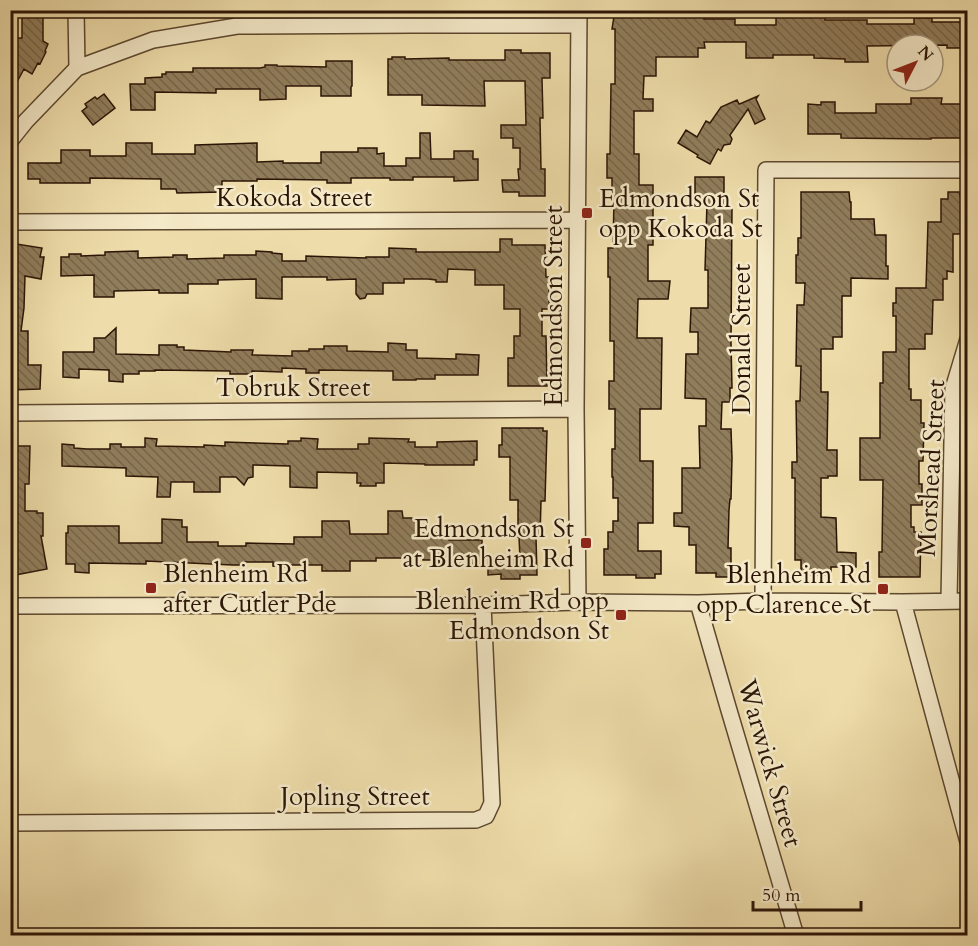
<svg xmlns="http://www.w3.org/2000/svg" width="978" height="946" font-family="Cardo,serif">
  <style>
    .building { fill: url(#building-back-hatch); stroke: #2b1506; stroke-width: 1.5 }
    .lines { fill: none; stroke-linecap: round; stroke-linejoin: round }
    .minor-casing { stroke: #5c472f; stroke-width: 18 }
    .minor { stroke: #f4e9c8; stroke-width: 15 }
    .poi-dot { fill: #8f2418; stroke: #f4e9c8; stroke-width: 2 }
    .labels { text-anchor: middle; dominant-baseline: central; stroke-width: 5; stroke-linejoin: round; paint-order: stroke }
    .street-label { font-size: 26px; fill: #2b1506; stroke: #f4e9c8 }
    .poi-label { font-size: 26px; fill: #2b1506; stroke: #f4e9c8; text-anchor: end }
  </style>
  <defs>
    <pattern id="building-back-hatch" width="6" height="6" patternUnits="userSpaceOnUse" patternTransform="scale(1.5)"><rect width="6" height="6" fill="#907d5b"/><path d="M-1 5l2 2M0 0l6 6M5-1l2 2" fill="none" stroke="#766549"/></pattern>
  </defs>
  <rect width="100%" height="100%" fill="#eda"/>
  <filter id="stains"><feTurbulence type="fractalNoise" baseFrequency=".00333" numOctaves="4"/><feColorMatrix values="0 0 0 0 .2 0 0 0 0 .09 0 0 0 0 .02 0 0 0 .5 -.17"/></filter>
  <radialGradient id="worn" r=".72"><stop offset=".6" stop-color="#630" stop-opacity="0"/><stop offset="1" stop-color="#630" stop-opacity=".3"/></radialGradient>
  <path class="building" d="M22,10h18v3h3v28l5,3 -3,7 1,1 -6,12 -2,-1 -6,11 -8,-5 -14,26v-51l4,-6h8z
    M615,10h43l-1,5h47v4h31v6h41v-12h26v4h23v3h42v4h47v-6h18v4h36v26h-21v-3l-80,1 1,16h-23v-3l-31,-1v-3h-41v3h-27v-16h-42l1,6h-7v9h-42v19h-12l-1,23h10v12h-19v43h5v31h14v60h-5v36h22l-2,18h-30l-1,39h25l-1,71h-21v52h13v62h-15v28h23v23h-6v4h-19v-3h-32v-26h4v-17h5v-11h5v-23h-5v-21h-1v-28h3v-40h-6v-28h5v-40h-4v-64h-2v-29h5l1,-49h-2v-21h-5v-24h3l1,-70h4v-55h-3z
    M505,50h16v3h29v25h-8l1,40h-3l1,51h4v27h-26v-4h-16l-1,-12h17l-1,-11h2v-21h-7v-10h-12v-13h25l-1,-44h-41l1,25 -63,-1v-10h-34v-36h4v-2h13v2l44,-1v2h56z
    M326,61h26v25l-1,1v9h-30v-10h-35v13l-26,1v-11h-44v4l-61,-1v18h-24l-1,-26h15v-6l17,-1v-3h4v-2h27v-4h67l5,-1v-2h12v1l49,1z
    M104,94l11,14 -22,17 -11,-14 5,-4 -2,-3 10,-7 2,2z
    M758,96l-2,3 9,20 -10,5 -7,-15 -18,26 2,4 -2,5 -6,1 -3,6 -3,-2 -8,15 -13,-7 1,-2 -20,-12 8,-13 11,7 9,-16 4,2 11,-16 16,-7 2,4 3,-1z
    M911,98h31l-1,6h27v34h-37v1l-90,-1v-4h-33v-30l13,1v-3h14v11h41v-9h35z
    M420,133h10l1,26h23v-8h19v8h5v21l-24,1v-4h-41v3h-23v-2h-39v5h-24v-3l-70,-1v2h-35v11l-45,1 -1,-4h-15v-10l-71,-1v5h-50v-4h-12v-16h33v-13h29v6h36v-13h26v11h43v-9l62,-2v19l26,-1v2h38v-11h37v-4h19v6l7,-1v13h22v-8h14z
    M695,177h29v29h8l-1,137 1,45h-2v14h-8l-1,27h10l1,29 -1,41h-1l-1,11 -1,38h3v29h-15v-4h-20v-28h-7v-18l-15,-1v-13h8v-45h18l-1,-42h7v-27l-21,-1 1,-44h12v-22h-8l1,-24h17v-38h-3l2,-68h-12z
    M801,192h48l1,10h1v17h23l1,16h11v31h2v13l-37,-1v18h-9v41h-9v12h-12v43h7l-1,58h10v26h-9v2h-7v39l15,1 1,34 19,1v14h-25v8h-30v-15h-6v-82h-3v-16h5l-1,-61h4l1,-35h-5l1,-61h7l1,-22h-9v-28h2v-17h3z
    M948,192h12v4h4v3h4v19h-5v16h-10v38l-6,-1v8h-4v21h-10l-1,34h-7v15h-16v40h2v11h10v23h3l-1,38h-4v23h3v21h-11v22h3v5h7l-1,45h-41v-25h3l1,-72h-23v-42h20v-55h3v-31h13v-36h-3v-13h3v-15h30l2,-66h13v-23h7z
    M500,239h12v6h33l1,32h3v32h-7v27h4l1,50h-39v-28h6v-22h6v-27h-16v-24h-29v-15l-27,-1 -1,13h-11v-2l-8,-1h-24v4h-21v11h-16l-2,4 -5,1 -4,-5v-15l-29,1v-3h-45v22l-26,-1v-19l-38,1v4h-30v9h-29v-3l-45,1v6h-20v-22l-33,1v-19h8v-3h12v2l24,-1v-3l33,-1v7l35,-1v-2h14v4l37,-1v-3h32v-4l16,1v1l10,1v7h24v-5l60,2v-1h23v-9l27,1v3h84z
    M10,243l32,5 -2,9h4l-3,22 -16,-3 -1,32 -3,23h7v34h13l-1,24 -30,1z
    M116,328v26l43,1v-10h18v2h7v3l47,2v-2h22l-1,5 40,1v-5h17v-2h15v-3h23v5l41,1v-9l18,1v6h11v8l39,1v-5l23,1 -1,20h-43v4h-19v1h-23v-9l-74,-1v3h-13v-4l-24,-1v4l-30,-1v3h-22v-3l-75,-1v1h-16v3h-16v8l-14,-1v-11l-30,-1v9l-16,-1v-25h31v-14h11z
    M502,428h41v3h4l-2,70h-4l-1,36h-4l1,38h-17v4h-19v-5l-13,1v-16h32l-1,-22h-1v-37h-8v-43h-11v-12h3z
    M145,438l12,1 -1,7 48,1v-2l21,1v-4l63,2v-3h13v-3l17,1 -1,10h41v-5h11v-6l40,1 -1,3h7v5h22v-5l40,-1v19h-3v5h-49v-1l-41,-1v20h-8v3h-16l1,-3h-4v-10l-40,-1v16l-27,-1v-21l-37,-1v12l-5,1 -4,7 -8,-8h-16v15h-26v-10h-23l-1,15h-13l1,-20 -32,-1v-8l-64,-2v-22l12,1v3l13,1h23v-5h11v3h24z
    M10,446h20l-1,38h-4v27h12v2h6v23h-2l6,33 -37,7z
    M388,511h14l1,7h13v15h33v7h33v24l-43,-1v-3h-16v-2h-47v3h-26v10h-28v-6h-37v2l-12,-1v-4h-28v3h-12l-87,-4v3l-57,-1v10l-14,-1v-8h-9v-31h2v-7h51v17h43v-24l20,1v7h5v15h31v4h28v-3l48,1v-7h28v-16h27l1,13h38z"/>
  <g class="lines">
    <g class="minor-casing">
      <path id="minor" d="M76,10l1,58
        M10,141l16,-20 51,-53 76,-28 84,-14 175,-1h167
        M10,222l567,-2
        M10,413l566,-4
        M949,600l4,-211 15,-50
        M763,601l3,-431h202
        M578,602l-2,-193 3,-399
        M903,602l65,240
        M698,603l30,104 68,229
        M10,606l473,-1 95,-3 120,1 65,-2 140,1 65,-1
        M10,823l466,-3 10,-4 6,-13 -9,-198"/>
    </g>
    <use href="#minor" class="minor"/>
  </g>
  <g class="poi-dot">
    <rect x="581" y="207" width="12" height="12" rx="3"/>
    <rect x="580" y="537" width="12" height="12" rx="3"/>
    <rect x="145" y="582" width="12" height="12" rx="3"/>
    <rect x="877" y="583" width="12" height="12" rx="3"/>
    <rect x="615" y="609" width="12" height="12" rx="3"/>
  </g>
  <g class="labels">
    <g class="street-label">
      <text x="294" y="197">Kokoda Street</text>
      <text transform="translate(553 306) rotate(-90)">Edmondson Street</text>
      <text transform="translate(741 339) rotate(-90)">Donald Street</text>
      <text x="293" y="387">Tobruk Street</text>
      <text transform="translate(931 468) rotate(-87)">Morshead Street</text>
      <text transform="translate(770 763) rotate(74)">Warwick Street</text>
      <text x="355" y="796">Jopling Street</text>
    </g>
    <g class="poi-label">
      <text x="599" y="198" text-anchor="start">Edmondson St<tspan x="599" dy="30">opp Kokoda St</tspan></text>
      <text x="574" y="528">Edmondson St<tspan x="574" dy="30">at Blenheim Rd</tspan></text>
      <text x="163" y="573" text-anchor="start">Blenheim Rd<tspan x="163" dy="30">after Cutler Pde</tspan></text>
      <text x="871" y="574">Blenheim Rd<tspan x="871" dy="30">opp Clarence St</tspan></text>
      <text x="609" y="600">Blenheim Rd opp<tspan x="609" dy="30">Edmondson St</tspan></text>
    </g>
  </g>
  <rect width="978" height="946" fill="none" stroke="#eda" stroke-width="36"/>
  <rect x="12" y="12" width="954" height="922" fill="none" stroke="#2b1506" stroke-width="3"/>
  <rect x="18" y="18" width="942" height="910" fill="none" stroke="#2b1506" stroke-width="1.5"/>
  <g transform="translate(915 63) rotate(48)"><circle r="28" fill="#f4e9c8" stroke="#a4947a" stroke-width="1.5"/>
  <path d="M0-4.5L10 22L0 15L-10 22Z" fill="#8f2418"/>
  <text y="-9" font-size="16" font-weight="bold" text-anchor="middle" fill="#2b1506">N</text>
  </g>
  <path d="M753 901v9h108v-9" fill="none" stroke="#2b1506" stroke-width="3"/>
  <text x="762" y="901" font-size="18" fill="#2b1506" stroke="#f4e9c8" stroke-width="4.5" paint-order="stroke">50 m</text>
  <rect width="100%" height="100%" filter="url(#stains)"/>
  <rect width="100%" height="100%" fill="url(#worn)"/>
</svg>
